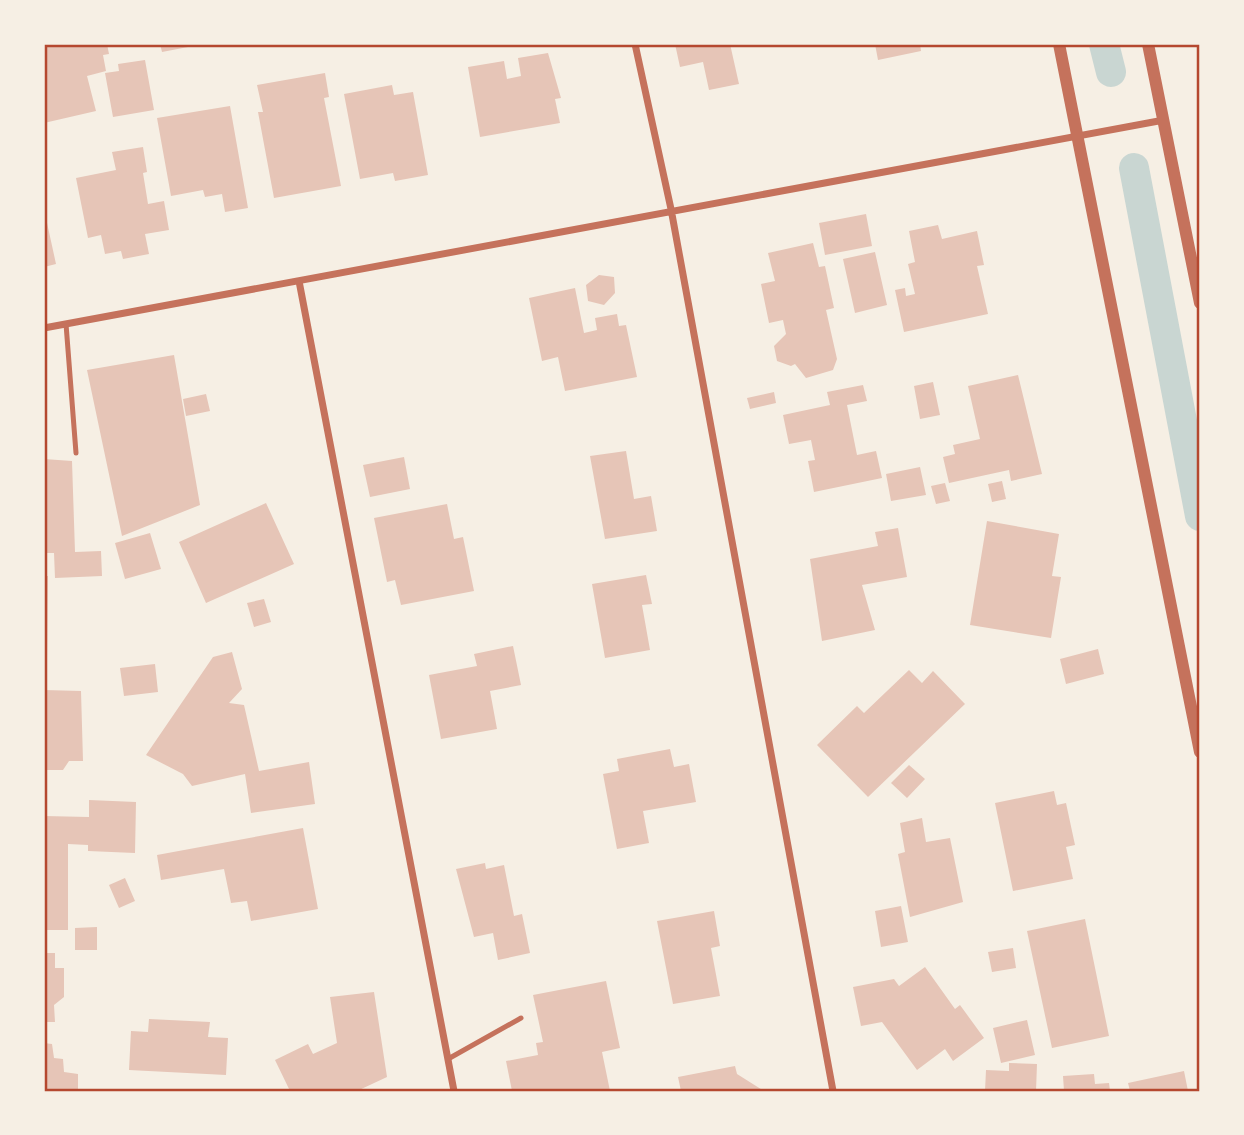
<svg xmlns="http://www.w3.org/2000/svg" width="1244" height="1135" font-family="'PT Sans',sans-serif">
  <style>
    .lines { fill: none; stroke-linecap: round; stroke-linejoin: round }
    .canal { stroke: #c9d6d2; stroke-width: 30 }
    .building { fill: #e6c5b7 }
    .service { stroke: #c5725c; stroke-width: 5 }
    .minor { stroke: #c5725c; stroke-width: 7 }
    .tertiary { stroke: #c5725c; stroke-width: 12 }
    .neatline { fill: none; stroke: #b5482f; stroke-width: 2.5 }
  </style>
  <rect width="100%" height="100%" fill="#f6efe4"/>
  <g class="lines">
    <path class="canal" d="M1104,44l7,28
      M1134,168l66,348"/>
  </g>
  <path class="building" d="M44,44h63l2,10 -6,1 3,16 -19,5 9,35 -52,12z
    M160,44h28v3l-26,5z
    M675,44h55l9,40 -30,6 -6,-28 -23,5z
    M875,44h45l1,7 -43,9z
    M548,53l13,45 -6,1 5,24 -80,14 -12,-70 36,-6 3,18 14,-3 -3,-18z
    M145,60l9,50 -41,7 -8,-44 14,-2 -1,-7z
    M325,73l4,24 -5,1 17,88 -67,12 -16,-86h5l-6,-27z
    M392,85l2,10 19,-3 15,83 -33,6 -2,-8 -33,6 -16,-85z
    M230,106l18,102 -23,4 -3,-18 -17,3 -2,-7 -32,6 -14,-78z
    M143,147l4,25 -4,1 5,31 16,-3 5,29 -24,4 4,20 -26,5 -2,-8 -16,3 -4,-19 -13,3 -12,-60 40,-8 -4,-18z
    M44,209l12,55 -12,3z
    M866,214l6,32 -47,9 -6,-32z
    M938,225l4,14 35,-8 7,34 -7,1 11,48 -84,18 -9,-42 10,-2 1,8 9,-2 -7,-30 7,-2 -6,-31z
    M813,243l6,24 6,-1 9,42 -8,2 11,49 -4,11 -27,8 -11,-14 -4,2 -14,-5 -3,-15 12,-12 -3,-14 -14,3 -8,-39 14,-3 -7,-28z
    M875,252l12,53 -32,8 -12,-54z
    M599,275l15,2 1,16 -11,12 -16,-4 -2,-16z
    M575,288l9,45 13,-3 -2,-12 22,-4 2,12 7,-1 11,52 -72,14 -7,-34 -16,4 -13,-63z
    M174,355l26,150 -78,31 -35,-166z
    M1018,375l24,99 -31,7 -2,-11 -60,13 -6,-26 12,-3 -2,-9 27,-6 -12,-53z
    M933,382l7,33 -20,4 -6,-33z
    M863,385l4,16 -20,4 10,50 19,-4 6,27 -68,14 -6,-31 7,-1 -4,-20 -22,4 -6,-29 47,-10 -3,-13z
    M774,392l2,11 -26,6 -3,-11z
    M206,394l4,17 -24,5 -3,-17z
    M626,451l8,48 17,-3 6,35 -52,8 -15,-83z
    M404,457l6,32 -40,8 -7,-32z
    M44,459l28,2 3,91 26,-1 1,25 -47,2 -1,-25h-10z
    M920,467l6,28 -35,6 -5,-27z
    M1002,481l4,18 -14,3 -4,-18z
    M945,483l5,18 -14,3 -5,-18z
    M266,503l28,61 -88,39 -27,-61z
    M447,504l7,35 9,-2 11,54 -73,14 -6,-25 -8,2 -13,-64z
    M987,521l72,13 -7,42 9,1 -10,61 -81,-13z
    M898,528l9,49 -45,8 13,45 -53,11 -12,-82 68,-13 -3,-14z
    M150,533l11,36 -36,10 -10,-36z
    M646,575l6,29 -10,1 8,45 -45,8 -13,-74z
    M44,576h4l-1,82h-3z
    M264,599l7,23 -17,5 -7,-24z
    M513,646l8,39 -31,6 7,38 -56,10 -12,-64 48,-9 -3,-12z
    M1098,649l6,25 -38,10 -6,-25z
    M232,652l10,37 -13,14 15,2 15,66 50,-9 6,42 -64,9 -6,-39 -53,12 -9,-12 -37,-19 67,-98z
    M155,664l3,28 -34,4 -4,-28z
    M909,670l13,13 11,-12 32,33 -97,93 -51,-52 40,-39 7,7z
    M44,690l37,1 2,70h-14l-6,9h-19z
    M670,749l4,18 15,-3 7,38 -53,9 6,32 -32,6 -14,-75 16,-3 -2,-12z
    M909,765l16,14 -18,19 -16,-15z
    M1054,791l3,14 9,-2 9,42 -9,2 7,32 -60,12 -18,-88z
    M89,800l47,2 -1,51 -47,-2v-6l-20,-1v86h-24v-114l45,1z
    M922,818l4,24 24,-4 13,64 -53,15 -12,-63 7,-2 -5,-29z
    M303,828l15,81 -67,12 -4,-20 -16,2 -7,-34 -63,11 -4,-25z
    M485,863l1,6 18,-4 10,51 8,-2 8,39 -32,7 -5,-27 -19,4 -18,-68z
    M125,878l10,23 -16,7 -10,-23z
    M901,906l7,36 -27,5 -6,-36z
    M714,911l6,35 -9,2 9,48 -47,8 -16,-83z
    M1085,919l24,117 -57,12 -25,-117z
    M97,927v23h-22v-22z
    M1013,948l3,20 -24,4 -4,-20z
    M44,953h11v15h9v29l-10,8 1,17h-11z
    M925,967l30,42 5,-4 24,33 -31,23 -8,-12 -28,21 -35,-48 -21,4 -8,-39 41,-8 5,7z
    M606,981l14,67 -18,4 8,39h-98l-6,-30 32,-6 -2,-12 7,-1 -10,-47z
    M374,992l13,85 -30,14h-67l-15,-31 33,-16 5,10 24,-11 -7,-46z
    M149,1019l61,3 -2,15 20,1 -2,37 -97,-5 2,-39 17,1z
    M1027,1020l8,35 -34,8 -8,-35z
    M44,1043l8,1 2,14 9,1 1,13 14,2v17h-34z
    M1009,1063l28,1 -1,27h-51l1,-21 23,1z
    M735,1066l2,8 27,17h-83l-3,-14z
    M1184,1071l4,20h-58l-2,-8z
    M1094,1074l1,10 14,-1 1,8h-46l-1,-15z"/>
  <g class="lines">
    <path class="service" d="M66,324l10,129
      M448,1059l73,-41"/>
    <path class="minor" d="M635,44l36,165 162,882
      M299,281l155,810
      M44,328l1120,-208"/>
    <path class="tertiary" d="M1059,44l141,708
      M1148,44l52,259"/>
  </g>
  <rect width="1244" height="1135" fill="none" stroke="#f6efe4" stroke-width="91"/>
  <rect x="46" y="46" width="1152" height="1044" class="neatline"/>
</svg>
